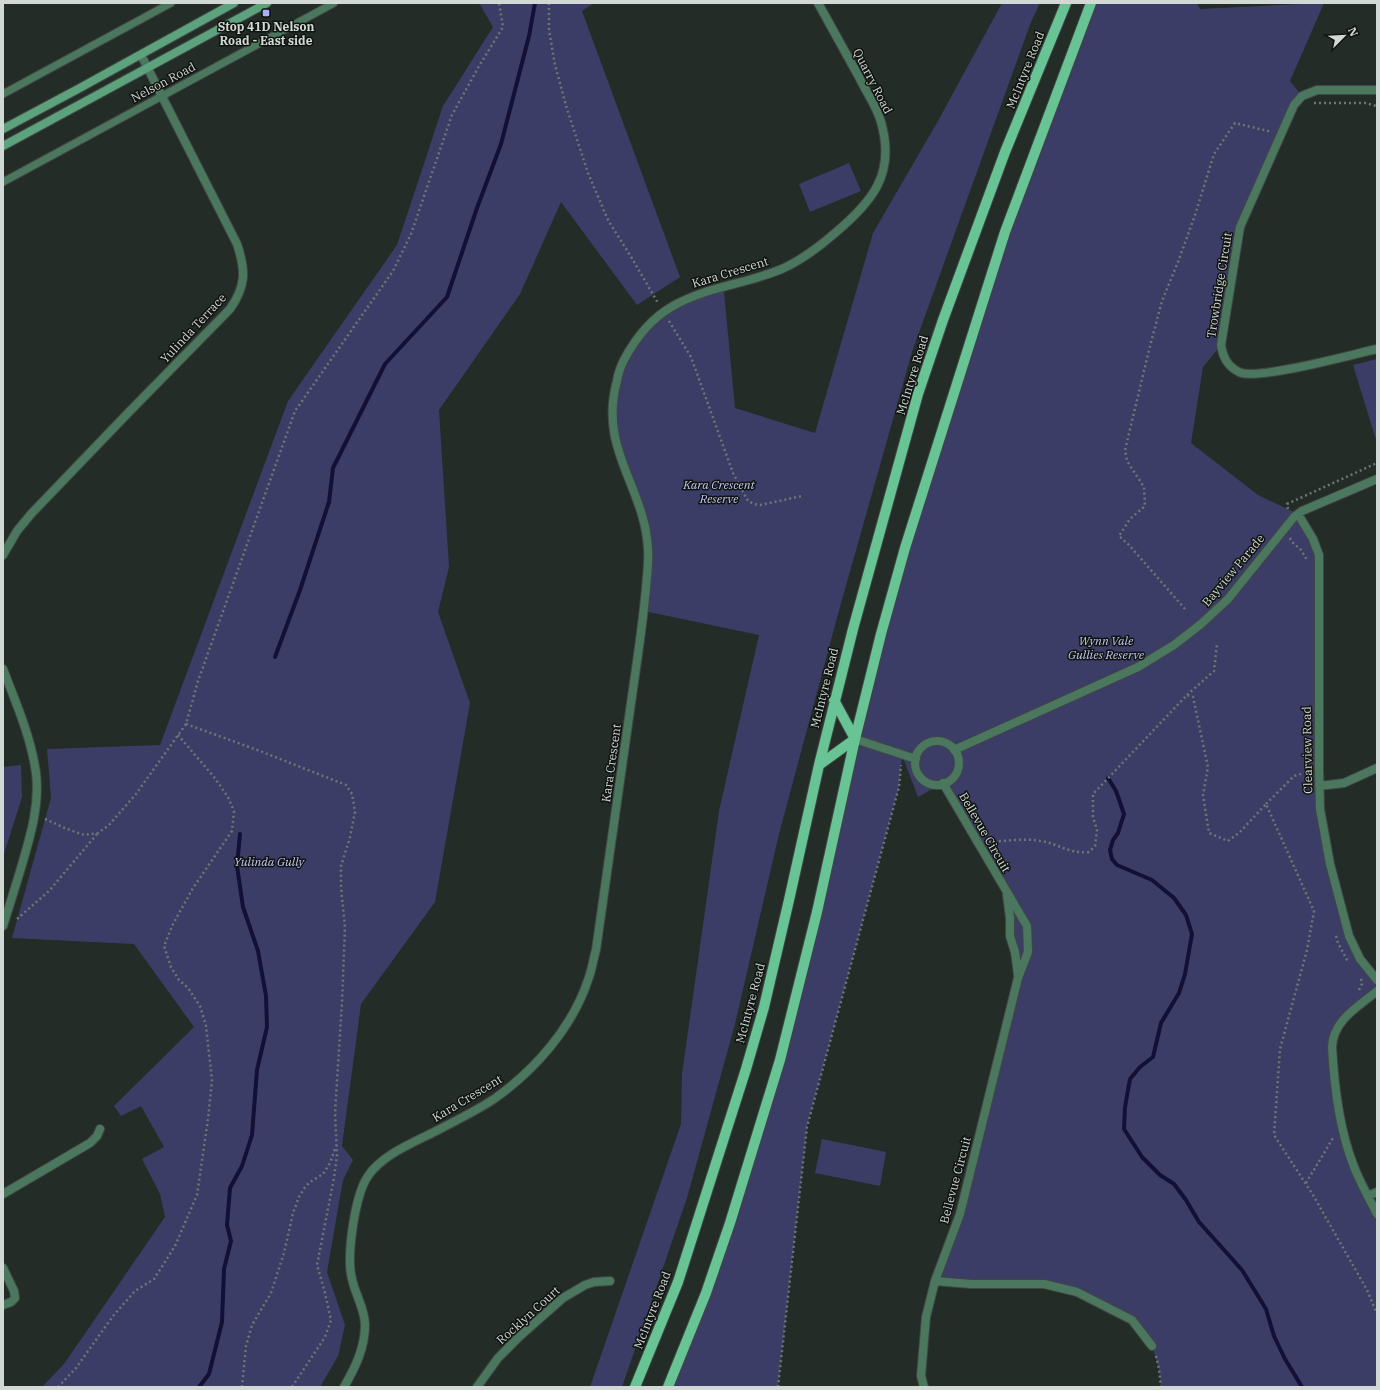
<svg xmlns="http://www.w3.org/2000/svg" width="1380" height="1390" font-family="'IBM Plex Serif',serif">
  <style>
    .green { fill: #3c3d66 }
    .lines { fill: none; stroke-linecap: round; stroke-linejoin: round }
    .stream { stroke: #131038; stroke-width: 4 }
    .lane-casing { stroke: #3f4843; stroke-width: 9 }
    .street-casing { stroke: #3f4843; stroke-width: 10 }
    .secondary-casing { stroke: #3f4843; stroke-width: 10 }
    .primary-casing { stroke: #3f4843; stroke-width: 12 }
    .path { stroke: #6e7672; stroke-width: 2.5; stroke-dasharray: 2 3; stroke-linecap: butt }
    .lane { stroke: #4c775f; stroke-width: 7 }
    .street { stroke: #4c775f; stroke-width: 8 }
    .secondary { stroke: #5ca27d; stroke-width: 8 }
    .primary { stroke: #68c494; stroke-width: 10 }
    .poi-dot { fill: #abaffb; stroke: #0f1411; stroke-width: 1.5 }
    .labels { text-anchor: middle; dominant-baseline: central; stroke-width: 3; stroke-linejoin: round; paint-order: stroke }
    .poi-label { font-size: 12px; font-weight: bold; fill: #d2d8d4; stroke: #0f1411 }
    .street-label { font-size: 12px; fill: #d2d8d4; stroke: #0f1411 }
    .park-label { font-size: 12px; font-style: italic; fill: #c2c6f3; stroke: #0f1411 }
  </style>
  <rect width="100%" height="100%" fill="#232c27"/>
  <path class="green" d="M479,3h115l-12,8 98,266 -43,28 -76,-103 -41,92 -81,116 10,157 -11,45 32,91 -35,199 -74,102 -19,142 11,14 -10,20 -16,92 18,53 -7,31 -18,31h-278l22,-23 101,-147 -5,-23 -18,-35 22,-12 -23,-41 -20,10 -7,-10 80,-79 -60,-83 -122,-6 39,-140 -4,-49 113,-4 128,-344 109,-156 46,-139 50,-79z
    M1002,3h38l-9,19 -119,330 -74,262 -59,220 -44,190 -48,174 -65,189h-32l91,-263 1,-50 37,-263 40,-176 -115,-24 4,-65 -36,-124 12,-61 39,-48 58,-27 3,6 11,116 80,25 58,-200 65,-112z
    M1091,3h106l3,6 124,-6 -34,78 12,15 -62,131 -19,118 -18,22 -12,76 67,52 40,19 19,33 3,262 29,127 28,44v11l-28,24 -17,23 15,109 30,67v173h-216l-2,-18 -7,-23 -20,-26 -71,-32 -126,-7 16,-45 67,-258 -12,-85 -63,-110 -25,14 -16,-42 -3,32 -92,340 -29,260h-110l99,-286 114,-467 124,-402z
    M849,163l12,28 -51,21 -11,-28z
    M1377,359v84l-24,-78z
    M21,765l1,32 -19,60v-90z
    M822,1139l64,13 -6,34 -65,-13z"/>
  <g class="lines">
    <path class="stream" d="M275,657l25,-67 29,-88 4,-34 52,-104 62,-67 30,-89 24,-64 28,-108 6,-33
      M1108,778l8,13 8,23 -6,19 -5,7 -3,10 2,9 5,6 35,15 22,18 12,17 6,19 -7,40 -6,19 -18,30 -8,34 -13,10 -10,12 -5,28 -1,22 18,28 18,18 14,9 12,16 13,22 43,48 24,39 8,27 11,23 17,28
      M199,1387l10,-13 13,-52 2,-53 7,-28 -4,-16 3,-37 12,-22 10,-31 5,-65 10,-43 -1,-31 -8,-45 -15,-44 -6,-41 3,-32"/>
    <g class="lane-casing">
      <path id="lane" d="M3,94l168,-91
        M3,182l331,-179"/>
    </g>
    <g class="street-casing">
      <path id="street" d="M1377,90h-60l-15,6 -8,9 -54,122 -19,118c2,12 6,21 18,27 17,9 114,-18 138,-23
        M1298,514l15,25 6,16v214l1,40 10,55 19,72 11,23 17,21
        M3,555l14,-24 14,-17 98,-102 101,-103c16,-23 16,-38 7,-65l-96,-189
        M3,669c13,34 28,68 33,104 4,33 -6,64 -15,95 -6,20 -12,39 -18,58
        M855,739l61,20
        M915 763a22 22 0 1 1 44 0a22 22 0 1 1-44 0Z
        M954,750l184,-83 36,-22 27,-21 27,-25 66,-82 8,-6 75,-32
        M1319,786l25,-3 33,-15
        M1007,895l3,23v18l5,16 3,23
        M1377,991c-19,16 -44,29 -45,56 2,36 8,84 21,117 6,17 16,34 24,50
        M3,1194l87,-51 7,-7 3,-7
        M1368,1196l9,-4
        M3,1268l11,23 1,7 -4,4 -8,3
        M935,1281l36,3h73l33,8 55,28 20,26
        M344,1387c11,-19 21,-39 21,-62 0,-16 -10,-31 -13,-46 -6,-23 3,-84 16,-103 15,-22 45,-33 68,-45 19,-10 40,-20 58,-32 41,-29 78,-71 94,-119 4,-10 5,-20 8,-30 12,-87 25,-174 37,-261 5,-34 10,-67 13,-101 1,-13 3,-26 2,-39 -3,-62 -50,-100 -31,-168 1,-7 4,-15 7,-21 11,-21 28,-42 49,-54 35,-20 75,-22 111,-38 19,-9 35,-21 51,-35 37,-31 61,-59 46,-111 -4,-15 -15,-30 -22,-45 -14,-25 -27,-49 -41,-74
        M477,1387l21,-29 22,-22 43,-38 22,-13 9,-3 16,-1
        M924,1387l-3,-11 5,-59 9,-36 25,-67 58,-236 10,-26 -1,-26 -84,-143"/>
    </g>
    <g class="secondary-casing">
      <path id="secondary" d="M3,129l75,-40 156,-86
        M3,146l264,-143"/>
    </g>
    <g class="primary-casing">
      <path id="primary" d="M834,700l21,39
        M819,765l36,-26
        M635,1387l43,-105 68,-213 18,-62 25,-107 30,-135 34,-136 65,-235 25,-74 62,-168 61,-149
        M668,1387l38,-94 24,-70 50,-163 37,-148 38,-173 26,-105 24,-86 100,-316 86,-229"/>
    </g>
    <path class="path" d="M549,3v27l6,35 12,44 21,64 20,47 25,40 25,43
      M1314,103h51l12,3
      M669,321l22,36 42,116 15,28 6,3 6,1 42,-9
      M1288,509l-1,-5 90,-41
      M1290,538l1,3 10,9 6,10
      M1185,609l-56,-64 -10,-9 11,-17 15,-13 -1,-19 -17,-26 -2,-11 24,-100 13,-49 16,-39 17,-47 19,-61 21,-31 37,9
      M1187,695l27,-24 3,-27
      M186,724l74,27 86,34 6,9 3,18 -5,25 -9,29v22l4,39 -3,75 -7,111 2,42 -3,23 -17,87 7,24 7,31 -6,17 -33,50
      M1307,755v29
      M1266,804l28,-28 13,-4
      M45,819l22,10 17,6 14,-2 11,-8 27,-31 50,-70 12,-43 97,-270 98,-140 18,-37 41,-119 27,-49 24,-39 -4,-24
      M989,842c17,-1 35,-4 52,-1 19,3 27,13 48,11l6,-6 2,-16 -4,-13v-23l94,-99 6,2 15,70 -5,28 6,38 19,8 12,-9 26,-28 48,107 -7,39 -27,99 -6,86 39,60 54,95 10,24
      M17,919l32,-28 48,-57
      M1336,936l2,7 10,19
      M1359,990l3,-6 -1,-6
      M1306,1183l27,-45
      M1156,1356l3,13 2,18
      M58,1387l18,-19 37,-52 22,-25 19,-12 21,-33 22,-51 11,-76 4,-39 -6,-54 -6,-20 -12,-18 -9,-8 -8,-13 -7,-21 9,-22 20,-36 39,-57 2,-20 -6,-14 -14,-20 -36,-42
      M242,1387l4,-41 6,-21 19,-32 13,-40 9,-40 6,-16 6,-10 5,-5 13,-8 7,-11 6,-17
      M778,1387l29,-260 92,-340 2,-22"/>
    <use href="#lane" class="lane"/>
    <use href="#street" class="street"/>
    <use href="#secondary" class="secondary"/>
    <use href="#primary" class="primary"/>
  </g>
  <rect class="poi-dot" x="262" y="9" width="8" height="8" rx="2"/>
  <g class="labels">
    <g class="poi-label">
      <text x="266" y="26">Stop 41D Nelson<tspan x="266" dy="14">Road - East side</tspan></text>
    </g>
    <g class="street-label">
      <text transform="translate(1025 70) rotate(-68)">McIntyre Road</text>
      <text transform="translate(873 81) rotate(63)">Quarry Road</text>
      <text transform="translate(163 82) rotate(-28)">Nelson Road</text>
      <text transform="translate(730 272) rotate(-17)">Kara Crescent</text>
      <text transform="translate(1219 285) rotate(-81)">Trowbridge Circuit</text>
      <text transform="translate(193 328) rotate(-47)">Yulinda Terrace</text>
      <text transform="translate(912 375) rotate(-73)">McIntyre Road</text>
      <text transform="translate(1233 570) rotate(-50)">Bayview Parade</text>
      <text transform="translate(824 688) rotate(-76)">McIntyre Road</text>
      <text transform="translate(1307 750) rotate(-91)">Clearview Road</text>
      <text transform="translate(611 763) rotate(-82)">Kara Crescent</text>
      <text transform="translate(985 832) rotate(60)">Bellevue Circuit</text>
      <text transform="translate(750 1003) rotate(-75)">McIntyre Road</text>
      <text transform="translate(467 1098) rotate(-31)">Kara Crescent</text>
      <text transform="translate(955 1180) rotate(-75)">Bellevue Circuit</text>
      <text transform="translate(652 1310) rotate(-69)">McIntyre Road</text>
      <text transform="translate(528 1315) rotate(-42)">Rocklyn Court</text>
    </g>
    <g class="park-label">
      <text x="719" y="484">Kara Crescent<tspan x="719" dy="14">Reserve</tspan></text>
      <text x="1106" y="640">Wynn Vale<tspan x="1106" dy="14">Gullies Reserve</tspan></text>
      <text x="269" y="861">Yulinda Gully</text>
    </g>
  </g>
  <rect width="1380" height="1390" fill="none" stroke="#d2d8d4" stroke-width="8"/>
  <g transform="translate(1344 36) rotate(66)" stroke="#0f1411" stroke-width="3" paint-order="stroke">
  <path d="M0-3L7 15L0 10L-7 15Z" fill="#d2d8d4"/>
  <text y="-6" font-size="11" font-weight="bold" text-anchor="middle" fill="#d2d8d4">N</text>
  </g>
</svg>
